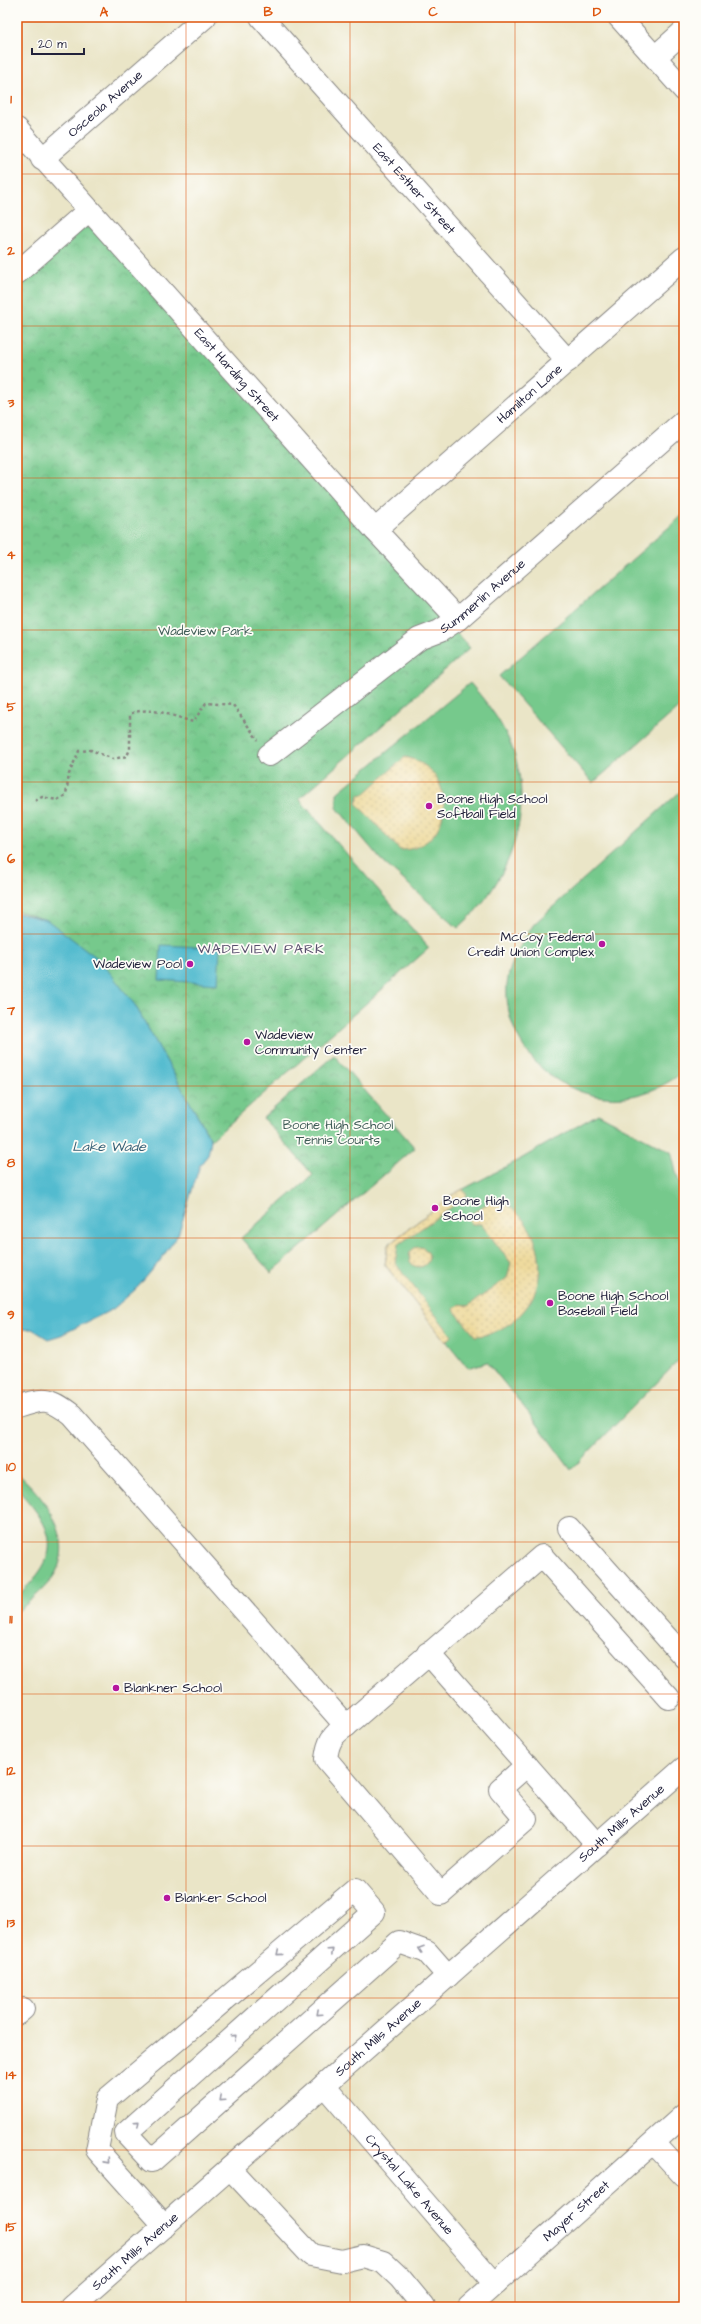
<svg xmlns="http://www.w3.org/2000/svg" width="701" height="2324" font-family="'Architects Daughter',sans-serif">
  <style>
    .grass { fill: #76c98c; stroke: #4c7664 }
    .sand { fill: url(#sand-dots); stroke: #887e6c }
    .park { fill: url(#park-crowns); stroke: #4c7664 }
    .water { fill: #52bbcf; stroke: #3a6e85 }
    .lines { fill: none; stroke-linecap: round; stroke-linejoin: round }
    .minor-casing { stroke: #868481; stroke-width: 24 }
    .path { stroke: #868481; stroke-width: 2.5; stroke-dasharray: 3 3; stroke-linecap: butt }
    .minor { stroke: #fff; stroke-width: 22 }
    .oneway { stroke: #9c9ca7 }
    .grid { fill: none; stroke: #de560e; stroke-width: 1; stroke-opacity: 0.55 }
    .poi-dot { fill: #b5179e; stroke: #fdfcf7; stroke-width: 1.5 }
    .labels { text-anchor: middle; dominant-baseline: central; stroke-width: 3.5; stroke-linejoin: round; paint-order: stroke }
    .street-label { font-size: 13px; fill: #22223b; stroke: #fdfcf7 }
    .park-label { font-size: 13px; fill: #3f5c57; stroke: #fdfcf7 }
    .poi-label { font-size: 13px; fill: #22223b; stroke: #fdfcf7; text-anchor: start }
    .neighbourhood-label { font-size: 14px; letter-spacing: 1px; fill: #584e6d; stroke: #fdfcf7 }
    .water-label { font-size: 14px; font-style: italic; fill: #355f76; stroke: #fdfcf7 }
    .neatline { fill: none; stroke: #de560e; stroke-width: 1.5 }
    .grid-label { font-size: 13px; text-anchor: middle; font-weight: bold; fill: #de560e }
  </style>
  <defs>
    <pattern id="sand-dots" width="8" height="8" patternUnits="userSpaceOnUse"><rect width="8" height="8" fill="#eeda9e"/><path d="M2 2h.1M6 6h.1" fill="none" stroke="#ccbb89" stroke-width="1.8" stroke-linecap="round"/></pattern>
    <pattern id="park-crowns" width="20" height="18" patternUnits="userSpaceOnUse"><rect width="20" height="18" fill="#76c98c"/><path d="M2 6a3 3 0 1 1 6 0M12 15a3 3 0 1 1 6 0" fill="none" stroke="#66ac7a"/></pattern>
  </defs>
  <rect width="100%" height="100%" fill="#fdfcf7"/>
  <filter id="ink" filterUnits="userSpaceOnUse"><feTurbulence type="fractalNoise" baseFrequency=".025" numOctaves="2"/><feDisplacementMap in="SourceGraphic" scale="8" xChannelSelector="R" yChannelSelector="G"/><feConvolveMatrix kernelMatrix="1 2 1 2 8 2 1 2 1" color-interpolation-filters="sRGB"/></filter>
  <filter id="wash" filterUnits="userSpaceOnUse"><feTurbulence type="fractalNoise" baseFrequency=".012" numOctaves="4" result="noise"/><feDisplacementMap in="SourceGraphic" scale="16" xChannelSelector="R" yChannelSelector="G"/><feGaussianBlur stdDeviation="0.9" result="paint"/><feColorMatrix in="noise" values="0 0 0 0 0 0 0 0 0 0 0 0 0 0 0 0 0 1.4 0 .05"/><feComposite in="paint" operator="in"/></filter>
  <g filter="url(#wash)">
    <rect width="100%" height="100%" fill="#eae5c7"/>
    <path class="grass" d="M684,514v189l-91,80 -94,-107z
      M470,683c13,15 25,30 34,47 37,69 10,150 -46,198l-76,-67 -45,-53v-15z
      M684,788v283c-17,14 -38,24 -60,26 -63,6 -121,-49 -117,-112 2,-22 15,-43 27,-61z
      M598,1114l73,38 13,50v153l-113,115 -39,-53 -45,-55 -19,6 -83,-103 3,-20 64,-50 67,-35z
      M17,1473c29,25 62,69 34,107 -10,12 -22,22 -34,32v-16c47,-42 39,-65 0,-107z"/>
    <path class="sand" d="M405,757c56,12 49,93 -5,93l-44,-47 3,-8 5,-1z
      M463,1189l4,7 -69,49 -3,18 57,73 -6,6 -61,-77 3,-20 64,-50z
      M495,1198c51,23 62,93 14,126 -11,7 -21,12 -34,12l-22,-27 9,-5 6,2 39,-28 4,-15 -30,-39h-9l-5,-7z
      M409 1257a10 10 0 1 1 20 0a10 10 0 1 1-20 0Z"/>
    <path class="park" d="M83,226l15,4 372,418 -171,151 130,149 -218,192 -76,-135 -88,-85 -30,-9v-631z
      M334,1055l81,93 -144,125 -30,-35 72,-63 -50,-57z"/>
    <path class="water" d="M17,913l30,7 53,40 35,45 76,135 -3,15 -8,10 -22,70 -19,27 -22,26 -24,21 -52,26 -13,4 -16,-10 -15,1z
      M161,945l59,3 -2,36 -59,-4z"/>
  </g>
  <g filter="url(#ink)">
    <g class="lines">
      <g class="minor-casing">
        <g id="minor">
          <path id="s1" d="M261,17l307,344"/>
          <path d="M619,17l65,73"/>
          <path d="M655,57l29,-26"/>
          <path id="s2" d="M17,129l358,401 83,89"/>
          <path id="s3" d="M42,159l163,-142"/>
          <path d="M17,273l72,-63"/>
          <path id="s4" d="M375,530l309,-272"/>
          <path id="s5" d="M269,755l150,-116 21,-8 18,-12 226,-198"/>
          <path d="M17,1407c26,-9 32,-10 55,8l274,311"/>
          <path d="M569,1528l115,129"/>
          <path d="M428,1653l169,192"/>
          <path d="M527,1765l-27,24 26,30 -85,75 -115,-135c2,-17 6,-24 20,-33l196,-170 127,142"/>
          <path d="M17,2014l6,-5"/>
          <path id="s6" d="M324,2085l171,199"/>
          <path d="M654,2143l30,33"/>
          <path d="M230,2168l81,87 31,6 21,-5 20,6 17,16 24,29"/>
          <path d="M165,2226l-68,-76 10,-51 248,-209 19,22 -248,221 26,28 247,-219 28,10 21,24"/>
          <path id="s7" d="M72,2307l612,-539"/>
          <path id="s8" d="M469,2307l215,-192"/>
        </g>
      </g>
      <path class="path" d="M35,801l7,-4 15,3 9,-5 3,-21 10,-23 12,-1 22,9 14,-3 3,-7v-35c19,-9 43,2 63,8l13,-19 27,2 25,35"/>
      <use href="#minor" class="minor"/>
    </g>
    <defs><path id="oneway-chevron" d="M-2-3.5L2.5 0L-2 3.5" fill="none" stroke-width="1.6" stroke-linecap="round" stroke-linejoin="round"/></defs>
    <g class="oneway">
      <use href="#oneway-chevron" transform="translate(421 1949) rotate(-161)"/>
      <use href="#oneway-chevron" transform="translate(331 1951) rotate(-42)"/>
      <use href="#oneway-chevron" transform="translate(279 1953) rotate(140)"/>
      <use href="#oneway-chevron" transform="translate(319 2013) rotate(138)"/>
      <use href="#oneway-chevron" transform="translate(234 2037) rotate(-42)"/>
      <use href="#oneway-chevron" transform="translate(222 2099) rotate(138)"/>
      <use href="#oneway-chevron" transform="translate(137 2123) rotate(-42)"/>
      <use href="#oneway-chevron" transform="translate(107 2161) rotate(48)"/>
    </g>
  </g>
  <path class="grid" d="M186,17v2290M350,17v2290M515,17v2290M17,174h667M17,326h667M17,478h667M17,630h667M17,782h667M17,934h667M17,1086h667M17,1238h667M17,1390h667M17,1542h667M17,1694h667M17,1846h667M17,1998h667M17,2150h667"/>
  <g class="poi-dot">
    <circle cx="429" cy="806" r="4"/>
    <circle cx="602" cy="944" r="4"/>
    <circle cx="190" cy="964" r="4"/>
    <circle cx="247" cy="1042" r="4"/>
    <circle cx="435" cy="1208" r="4"/>
    <circle cx="550" cy="1303" r="4"/>
    <circle cx="116" cy="1688" r="4"/>
    <circle cx="167" cy="1898" r="4"/>
  </g>
  <g class="labels">
    <g class="street-label">
      <text stroke="none"><textPath href="#s3" startOffset="84">Osceola Avenue</textPath></text>
      <text stroke="none"><textPath href="#s1" startOffset="230">East Esther Street</textPath></text>
      <text stroke="none"><textPath href="#s2" startOffset="330">East Harding Street</textPath></text>
      <text stroke="none"><textPath href="#s4" startOffset="206">Hamilton Lane</textPath></text>
      <text stroke="none"><textPath href="#s5" startOffset="267">Summerlin Avenue</textPath></text>
      <text stroke="none"><textPath href="#s7" startOffset="732">South Mills Avenue</textPath></text>
      <text stroke="none"><textPath href="#s7" startOffset="408">South Mills Avenue</textPath></text>
      <text stroke="none"><textPath href="#s6" startOffset="131">Crystal Lake Avenue</textPath></text>
      <text stroke="none"><textPath href="#s8" startOffset="144">Mayer Street</textPath></text>
      <text stroke="none"><textPath href="#s7" startOffset="84">South Mills Avenue</textPath></text>
    </g>
    <g class="park-label">
      <text x="205" y="631">Wadeview Park</text>
      <text x="338" y="1125">Boone High School<tspan x="338" dy="15">Tennis Courts</tspan></text>
    </g>
    <g class="poi-label">
      <text x="437" y="799">Boone High School<tspan x="437" dy="15">Softball Field</tspan></text>
      <text x="594" y="937" text-anchor="end">McCoy Federal<tspan x="594" dy="15">Credit Union Complex</tspan></text>
      <text x="182" y="964" text-anchor="end">Wadeview Pool</text>
      <text x="255" y="1035">Wadeview<tspan x="255" dy="15">Community Center</tspan></text>
      <text x="443" y="1201">Boone High<tspan x="443" dy="15">School</tspan></text>
      <text x="558" y="1296">Boone High School<tspan x="558" dy="15">Baseball Field</tspan></text>
      <text x="124" y="1688">Blankner School</text>
      <text x="175" y="1898">Blanker School</text>
    </g>
    <g class="neighbourhood-label">
      <text x="261" y="949">WADEVIEW PARK</text>
    </g>
    <g class="water-label">
      <text x="109" y="1147">Lake Wade</text>
    </g>
  </g>
  <rect width="701" height="2324" fill="none" stroke="#fdfcf7" stroke-width="44"/>
  <path d="M32 48v6h52v-6" fill="none" stroke="#22223b" stroke-width="2"/>
  <text x="38" y="48" font-size="12" fill="#22223b" stroke="#fdfcf7" stroke-width="3" paint-order="stroke">20 m</text>
  <rect x="22" y="22" width="657" height="2280" class="neatline"/>
  <g class="grid-label">
    <text x="104" y="16">A</text>
    <text x="268" y="16">B</text>
    <text x="433" y="16">C</text>
    <text x="597" y="16">D</text>
    <text x="11" y="103">1</text>
    <text x="11" y="255">2</text>
    <text x="11" y="407">3</text>
    <text x="11" y="559">4</text>
    <text x="11" y="711">5</text>
    <text x="11" y="863">6</text>
    <text x="11" y="1015">7</text>
    <text x="11" y="1167">8</text>
    <text x="11" y="1319">9</text>
    <text x="11" y="1471">10</text>
    <text x="11" y="1623">11</text>
    <text x="11" y="1775">12</text>
    <text x="11" y="1927">13</text>
    <text x="11" y="2079">14</text>
    <text x="11" y="2231">15</text>
  </g>
</svg>
